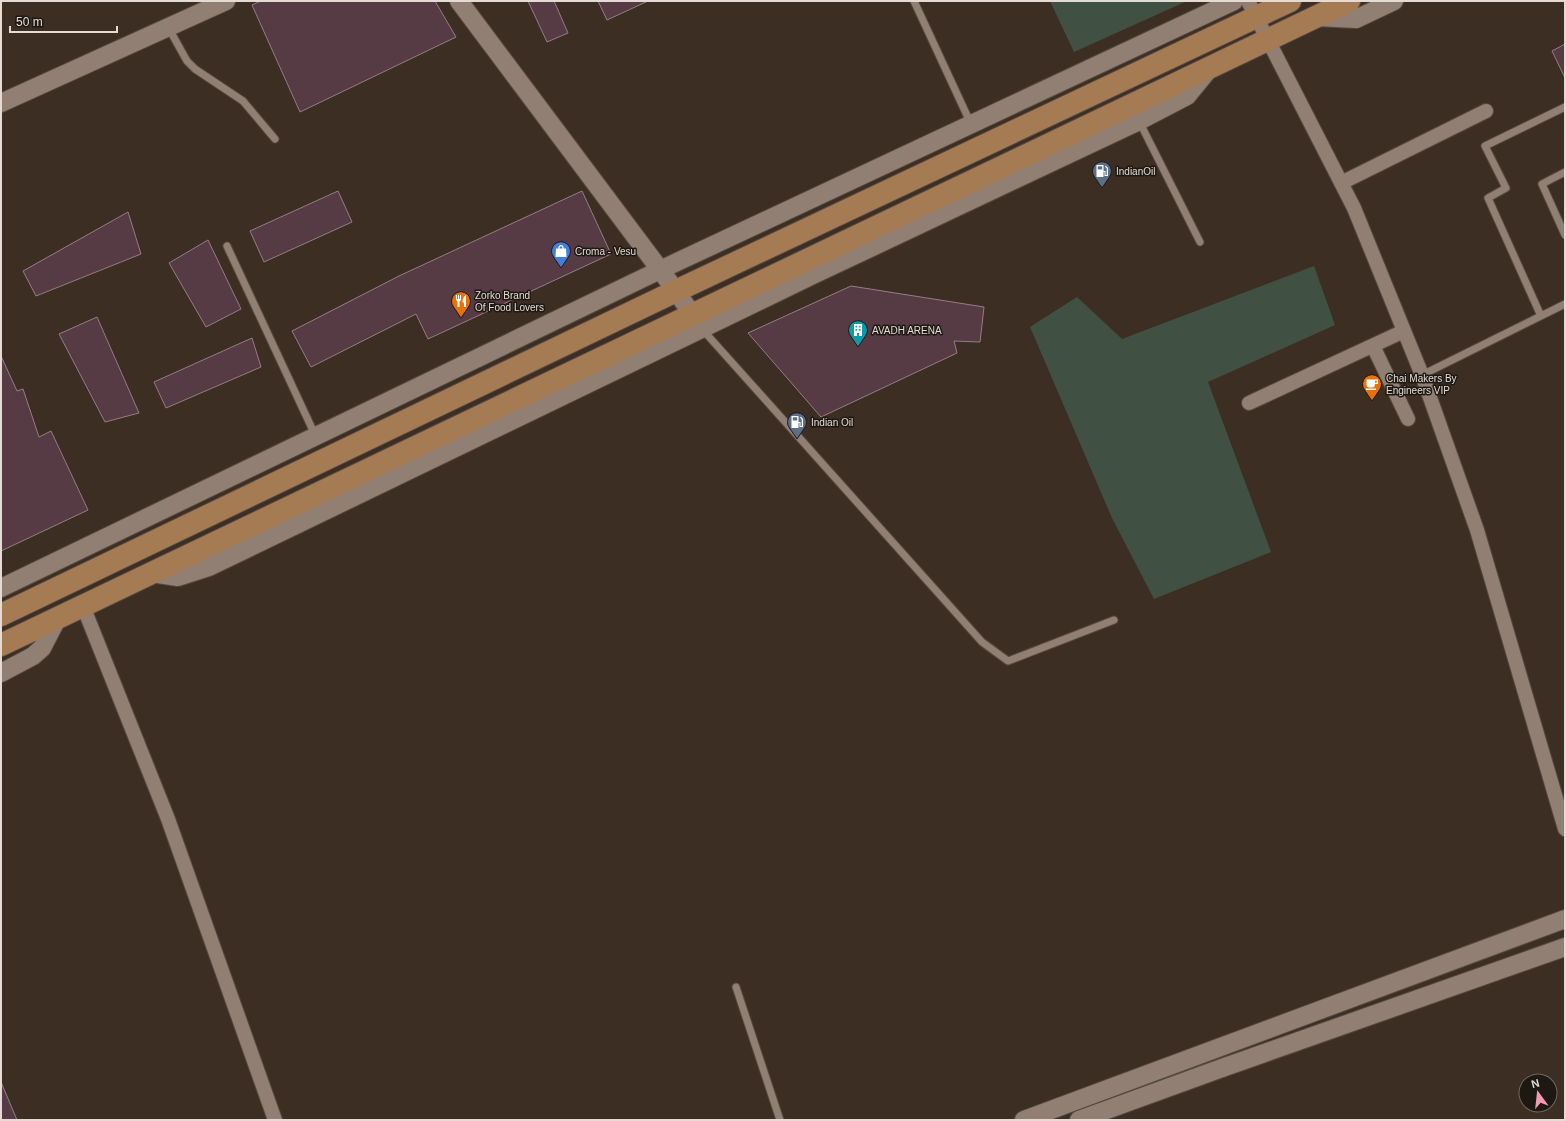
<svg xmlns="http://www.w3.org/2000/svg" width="1566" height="1121" font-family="Arial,sans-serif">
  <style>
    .green { fill: #405144 }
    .building { fill: #563a44; stroke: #937e85 }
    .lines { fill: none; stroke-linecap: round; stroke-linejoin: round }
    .service-casing { stroke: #554940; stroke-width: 9 }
    .minor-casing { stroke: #554940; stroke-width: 16 }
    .tertiary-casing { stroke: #554940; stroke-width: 20 }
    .primary-casing { stroke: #554940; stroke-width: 24 }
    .service { stroke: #907f72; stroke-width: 7 }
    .minor { stroke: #907f72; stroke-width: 14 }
    .tertiary { stroke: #907f72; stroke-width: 18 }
    .primary { stroke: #a47b53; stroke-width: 22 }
    .labels { text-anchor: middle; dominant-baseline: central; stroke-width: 3; stroke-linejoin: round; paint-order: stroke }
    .poi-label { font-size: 10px; fill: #e5dbd5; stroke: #1e1813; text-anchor: start }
  </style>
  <rect width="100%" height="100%" fill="#3d2e23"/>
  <path class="green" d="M1050,1h137l-113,51z
    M1314,266l21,59 -127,57 63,170 -117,47 -42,-81 -82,-191 47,-30 45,42z"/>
  <path class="building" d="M261,1h174l21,36 -156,75 -48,-107z
    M528,1h26l14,32 -21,9z
    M598,1h50l-41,19z
    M1565,44v34l-13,-27z
    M338,191l14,31 -88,40 -14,-31z
    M582,191l29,63 -183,85 -12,-25 -105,53 -19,-36 107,-55z
    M128,212l13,42 -105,42 -13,-25z
    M208,240l33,69 -35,18 -37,-64z
    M851,286l133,21 -4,35 -26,-1 3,12 -136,64 -73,-84z
    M97,317l42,96 -34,9 -46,-88z
    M252,338l9,29 -95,41 -12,-26z
    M1,356l16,35 6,-2 16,48 12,-6 37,79 -87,41z
    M1,1082l16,38h-16z"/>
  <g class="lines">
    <g class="service-casing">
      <path id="service" d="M914,1l57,123
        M168,27l19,34 8,8 48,32 32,38
        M1139,121l61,121
        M1565,172l-23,12 23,51
        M227,246l89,191
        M1541,316l-53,-118 18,-10 -21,-42 80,-39
        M702,329l280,313 26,19 106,-41
        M1422,375l143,-71
        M736,987l44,133"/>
    </g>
    <g class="minor-casing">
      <path id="minor" d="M1248,1l106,207 68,167 55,155 88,299
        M1341,183l145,-72
        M1373,346l35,73
        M1249,403l155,-72
        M83,606l85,213 107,301"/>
    </g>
    <g class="tertiary-casing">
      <path id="tertiary" d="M459,1l217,290 24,35
        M1316,17l40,2 38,-18
        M1,103l225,-102
        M151,573l27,4 31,-10 604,-292 326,-154 48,-25 23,-28
        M1,588l659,-318 574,-269
        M1,673l32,-17 9,-8 16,-31
        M1024,1120c180,-68 361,-133 541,-201
        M1079,1120l143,-52 343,-121"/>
    </g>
    <g class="primary-casing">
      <path id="primary" d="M1,615l675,-324 614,-290
        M1,645l1348,-644"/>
    </g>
    <use href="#service" class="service"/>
    <use href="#minor" class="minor"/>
    <use href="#tertiary" class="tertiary"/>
    <use href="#primary" class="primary"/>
  </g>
  <defs>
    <g id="fuel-pin" transform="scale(1)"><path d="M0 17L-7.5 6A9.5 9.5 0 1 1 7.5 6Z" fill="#5c6f8a" stroke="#1e1813"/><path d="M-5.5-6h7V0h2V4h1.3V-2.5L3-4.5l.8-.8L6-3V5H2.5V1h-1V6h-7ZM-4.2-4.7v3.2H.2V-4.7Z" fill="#fff"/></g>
    <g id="shop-pin" transform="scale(1)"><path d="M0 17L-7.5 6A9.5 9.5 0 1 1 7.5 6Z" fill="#3f7fe0" stroke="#1e1813"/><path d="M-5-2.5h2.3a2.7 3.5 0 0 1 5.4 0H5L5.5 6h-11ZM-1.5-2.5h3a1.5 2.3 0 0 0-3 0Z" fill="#fff"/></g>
    <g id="restaurant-pin" transform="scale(1)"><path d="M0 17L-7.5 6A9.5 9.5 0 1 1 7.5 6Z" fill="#e8710a" stroke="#1e1813"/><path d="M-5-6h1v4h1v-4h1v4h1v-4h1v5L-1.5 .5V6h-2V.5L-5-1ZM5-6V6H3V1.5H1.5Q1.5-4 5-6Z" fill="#fff"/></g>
    <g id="building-pin" transform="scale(1)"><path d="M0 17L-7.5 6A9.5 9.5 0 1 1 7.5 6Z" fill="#0f9aa8" stroke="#1e1813"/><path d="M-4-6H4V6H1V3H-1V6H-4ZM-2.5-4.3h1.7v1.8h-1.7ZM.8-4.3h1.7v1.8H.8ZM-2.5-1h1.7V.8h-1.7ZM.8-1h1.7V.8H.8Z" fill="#fff"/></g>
    <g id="cafe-pin" transform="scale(1)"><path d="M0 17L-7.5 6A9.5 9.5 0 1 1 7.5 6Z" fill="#e8710a" stroke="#1e1813"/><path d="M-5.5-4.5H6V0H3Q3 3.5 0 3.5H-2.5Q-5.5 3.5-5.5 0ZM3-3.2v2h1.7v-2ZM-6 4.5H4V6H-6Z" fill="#fff"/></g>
  </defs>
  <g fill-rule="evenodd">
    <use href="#fuel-pin" x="1102" y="171"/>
    <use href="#shop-pin" x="561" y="251"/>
    <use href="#restaurant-pin" x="461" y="301"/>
    <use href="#building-pin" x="858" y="330"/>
    <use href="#cafe-pin" x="1372" y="384"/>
    <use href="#fuel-pin" x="797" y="422"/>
  </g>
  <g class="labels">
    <g class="poi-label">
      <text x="1116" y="171">IndianOil</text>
      <text x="575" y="251">Croma - Vesu</text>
      <text x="475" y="295">Zorko Brand<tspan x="475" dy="12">Of Food Lovers</tspan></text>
      <text x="872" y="330">AVADH ARENA</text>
      <text x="1386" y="378">Chai Makers By<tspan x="1386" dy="12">Engineers VIP</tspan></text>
      <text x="811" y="422">Indian Oil</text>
    </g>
  </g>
  <rect width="1566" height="1121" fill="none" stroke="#e5dbd5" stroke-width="4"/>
  <g transform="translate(1538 1093) rotate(345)"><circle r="19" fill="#1e1813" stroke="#6e6661"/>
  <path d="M0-3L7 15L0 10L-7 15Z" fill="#f09ab6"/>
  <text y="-6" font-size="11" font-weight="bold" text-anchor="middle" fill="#e5dbd5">N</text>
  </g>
  <path d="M10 26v6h107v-6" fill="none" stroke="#e5dbd5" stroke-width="2"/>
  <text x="16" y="26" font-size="12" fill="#e5dbd5" stroke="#1e1813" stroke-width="3" paint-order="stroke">50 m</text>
</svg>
